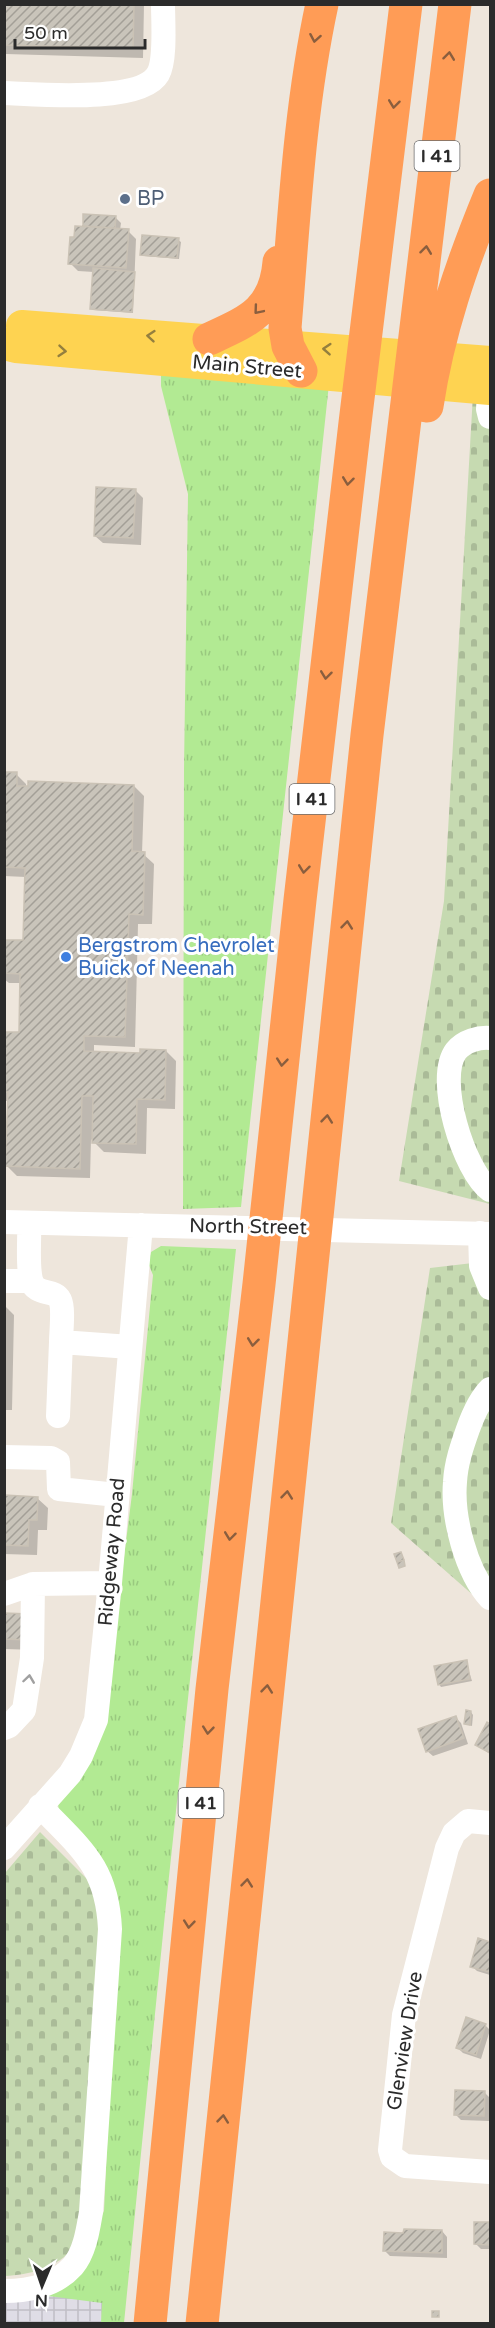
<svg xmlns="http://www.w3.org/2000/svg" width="495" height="2328" font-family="'Varela Round',sans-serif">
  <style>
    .industrial { fill: url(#industrial-grid) }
    .grass { fill: url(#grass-tufts) }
    .cemetery { fill: url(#cemetery-stones) }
    .shadow { fill: #0003 }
    .building { fill: url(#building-hatch); stroke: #cac2b5; stroke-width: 1.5 }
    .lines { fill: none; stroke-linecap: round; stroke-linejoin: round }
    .minor { stroke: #fff; stroke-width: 24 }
    .major { stroke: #fed351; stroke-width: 32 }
    .highway { stroke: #ff9c56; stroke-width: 33 }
    .oneway { stroke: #8a5e3e }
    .oneway2 { stroke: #947f3e }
    .oneway3 { stroke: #a0a0a0 }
    .service-dot { fill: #5c6f8a; stroke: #fff; stroke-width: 2 }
    .shop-dot { fill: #3f7fe0; stroke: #fff; stroke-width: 2 }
    .labels { text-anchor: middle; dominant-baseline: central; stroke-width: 6; stroke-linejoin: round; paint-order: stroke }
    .shield { fill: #fff; stroke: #6b6b6b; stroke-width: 1.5 }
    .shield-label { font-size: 18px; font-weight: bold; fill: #2b2b2b }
    .service-label { font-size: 20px; fill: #4e5e75; stroke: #fff; text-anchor: start }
    .street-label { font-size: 20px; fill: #2b2b2b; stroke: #fff }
    .shop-label { font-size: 20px; fill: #366cbe; stroke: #fff; text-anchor: start }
  </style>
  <defs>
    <pattern id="industrial-grid" width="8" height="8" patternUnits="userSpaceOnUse" patternTransform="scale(1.5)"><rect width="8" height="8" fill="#dfdde6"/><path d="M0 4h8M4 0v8" fill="none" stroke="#c0bec5"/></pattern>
    <pattern id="grass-tufts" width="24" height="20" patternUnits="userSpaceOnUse" patternTransform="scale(1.5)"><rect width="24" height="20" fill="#b2ea93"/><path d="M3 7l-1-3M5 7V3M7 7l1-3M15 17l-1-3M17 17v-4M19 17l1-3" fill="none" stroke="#99c97f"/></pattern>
    <pattern id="cemetery-stones" width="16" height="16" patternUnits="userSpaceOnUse" patternTransform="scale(1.5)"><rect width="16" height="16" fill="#c6dab1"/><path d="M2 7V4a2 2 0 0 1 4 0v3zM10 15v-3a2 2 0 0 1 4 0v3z" fill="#aabb98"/></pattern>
    <pattern id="building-hatch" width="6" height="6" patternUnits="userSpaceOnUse" patternTransform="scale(1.5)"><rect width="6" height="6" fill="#c9c4ba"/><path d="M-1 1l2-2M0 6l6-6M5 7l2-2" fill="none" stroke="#a39f97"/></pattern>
  </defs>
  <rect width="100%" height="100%" fill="#eee6dc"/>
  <path class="industrial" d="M5,2294l98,3 -2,26 -96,1z"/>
  <path class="grass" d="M161,371l168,13 -88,823 -58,2 1,-440 4,-275 -27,-108z
    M161,1246l75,3 -71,665 -41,409h-23l1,-20 -61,-8 39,-29 24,-55 14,-301 -59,-99 -1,-7 50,-120 24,-190 21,-219 -5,-12 3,-11z"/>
  <path class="cemetery" d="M473,394l17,2v808l-91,-23 45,-280z
    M490,1261v349l-99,-87 39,-255z
    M40,1832l62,62 -13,313c-5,12 -8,29 -16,40 -14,21 -45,28 -68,29v-403z"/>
  <path class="shadow" d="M4,4h140l-1,54 -137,-4z
    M115,217l6,6 -1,7 8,1 8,8 -3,74 -40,-3 -2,-2 3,-36 -16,-1 -8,-8 5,-25 11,-10 -2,-2z
    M178,240l3,2 -2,17 -35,-3 -2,-2z
    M135,490l8,8 -2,47 -38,-2 -8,-7z
    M4,773l12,1 10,10v4l108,-2 10,10 -2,57 12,11 -2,60h-14l-3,123 -41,-2v8l48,2 24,-4 10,10 -1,48 -28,-1 -1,46 -42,-2 -13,-13 -1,39 -73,-2 -10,-10 2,-65h-5v-68l16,1 2,-51h-13l-5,-4v-38l21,1 1,-65 -22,-1z
    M4,1305l10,10 -2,95h-8z
    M4,1497l33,1 11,10 -1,22h-9l-1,25 -33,-1z
    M4,1614l34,36 -34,-1z
    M466,1662l6,19 -31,6 -2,-3z
    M471,1712l2,3 -1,11 -6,-2z
    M456,1718l5,5 7,21 -35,12 -6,-5z
    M487,1724l3,1v29l-13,-9z
    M479,1940l11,4v31l-13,-4 -5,-5z
    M485,2025l5,5 -9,29 -18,-6 -5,-5z
    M485,2093l5,5 -1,23 -28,-1 -5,-5z
    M476,2223l14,1v25h-9l-5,-5z
    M442,2231l5,6v21l-57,-2 -5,-5 20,-17z"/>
  <path class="building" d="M4,4h130l-1,44 -129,-3z
    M83,214l33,2 -1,12 -32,-2z
    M75,226l54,3 -3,39 -58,-4 2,-27h4z
    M142,235l37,3 -2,20 -37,-3z
    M93,268l42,4 -3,40 -42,-3z
    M96,487l40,2 -3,49 -39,-2z
    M4,772h13v14h11v-5l106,4 -2,66 13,1 -2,63 -14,-1 -4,123 -41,-1v15l56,2v-4l26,1 -1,50 -28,-1 -1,45 -44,-1 1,-47h-11l-2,73 -75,-3 3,-74h-4v-60h15l1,-58 -16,-1v-33h19l2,-72 -21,-1z
    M4,1495l34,2 -1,23h-8l-1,26 -24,-1z
    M401,1552l3,8 -7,2 -3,-8z
    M404,1560l1,6 -6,2 -2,-6z
    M4,1613l25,1v26l-25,-1z
    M467,1660l3,19 -32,6 -4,-19z
    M466,1710l5,1 -1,14 -6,-1z
    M456,1716l8,22 -38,14 -8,-23z
    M487,1722l3,2v29l-15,-8z
    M478,1938l12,4v30l-20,-5z
    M466,2017l20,7 -10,31 -20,-7z
    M455,2090l30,1 -1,25 -30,-1z
    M490,2220v25l-16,-1v-22h16z
    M404,2229l38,1v23l-59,-2 1,-19 19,1z
    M432,2311h7v6h-7z"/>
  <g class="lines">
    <path class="minor" d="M4,93c32,1 137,11 154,-19 8,-14 5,-53 5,-70
      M490,379l-2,30 2,8
      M490,1038c-11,-1 -26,3 -34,13 -21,28 8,120 34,139
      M4,1222l486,12
      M29,1223c1,16 -2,41 2,57 5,17 23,8 29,20 4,8 1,33 1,42l69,5
      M480,1233l1,33 9,22
      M4,1281h27
      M490,1389c-10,10 -17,26 -22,40 -6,17 -12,34 -13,53 -3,35 11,90 35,116
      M58,1416l3,-74
      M4,1457l47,1 7,4 1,27 58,6
      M4,1594l29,-10 77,-1
      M4,1728l5,-2 15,-16 8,-52 1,-74
      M490,1823l-22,-2 -14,12 -7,15 -43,167 -14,135 2,7 13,9 85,6
      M4,1848l66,-74 11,-18 15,-36 14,-137 31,-358
      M4,2291c25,0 52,-6 69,-25 12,-14 15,-37 18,-54l19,-283c-3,-63 -29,-80 -70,-123"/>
    <path class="major" d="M22,326l468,36
      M4,344l12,3 474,42"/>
    <path class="highway" d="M209,339c39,-18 66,-28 70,-77
      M301,371l-13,-25 -3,-18c9,-108 14,-217 37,-324
      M427,406c11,-74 35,-143 63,-211
      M150,2324l62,-635 47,-405 41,-384 55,-477 51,-419
      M202,2324l165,-1589 88,-731"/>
  </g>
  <defs><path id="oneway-chevron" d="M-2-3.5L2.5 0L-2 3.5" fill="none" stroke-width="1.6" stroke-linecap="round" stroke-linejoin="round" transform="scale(1.5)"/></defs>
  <g class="oneway">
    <use href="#oneway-chevron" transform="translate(315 38) rotate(100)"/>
    <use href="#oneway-chevron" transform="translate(449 56) rotate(-83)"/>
    <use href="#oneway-chevron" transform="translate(394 104) rotate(97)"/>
    <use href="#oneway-chevron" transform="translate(426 250) rotate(-83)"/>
    <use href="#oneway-chevron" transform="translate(258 310) rotate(130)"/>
    <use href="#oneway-chevron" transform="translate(348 481) rotate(97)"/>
    <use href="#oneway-chevron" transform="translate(326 675) rotate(97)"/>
    <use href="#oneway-chevron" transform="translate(304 869) rotate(97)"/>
    <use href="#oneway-chevron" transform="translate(347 925) rotate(-84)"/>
    <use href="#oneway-chevron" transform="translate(282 1062) rotate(96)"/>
    <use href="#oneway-chevron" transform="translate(327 1119) rotate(-84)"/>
    <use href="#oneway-chevron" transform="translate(253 1342) rotate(97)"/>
    <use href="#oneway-chevron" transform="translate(287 1495) rotate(-84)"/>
    <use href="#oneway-chevron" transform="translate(230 1536) rotate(97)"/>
    <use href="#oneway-chevron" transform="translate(267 1689) rotate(-84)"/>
    <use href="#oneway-chevron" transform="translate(208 1730) rotate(96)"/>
    <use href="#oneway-chevron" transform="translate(247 1883) rotate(-84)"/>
    <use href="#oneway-chevron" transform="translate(189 1924) rotate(96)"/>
    <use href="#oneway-chevron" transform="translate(223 2119) rotate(-84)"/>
  </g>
  <g class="oneway2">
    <use href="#oneway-chevron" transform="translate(151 336) rotate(-175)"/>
    <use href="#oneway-chevron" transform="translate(327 349) rotate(-176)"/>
    <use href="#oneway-chevron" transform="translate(62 351) rotate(5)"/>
  </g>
  <use class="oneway3" href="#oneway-chevron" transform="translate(29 1679) rotate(-82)"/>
  <circle class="service-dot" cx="125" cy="199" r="6"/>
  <circle class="shop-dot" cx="66" cy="957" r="6"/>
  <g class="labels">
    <g class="shield">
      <rect x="414.5" y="141" width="45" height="30" rx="4.5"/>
      <rect x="289.5" y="784" width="45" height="30" rx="4.5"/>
      <rect x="178.5" y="1788" width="45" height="30" rx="4.5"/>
    </g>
    <g class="shield-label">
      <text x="437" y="156">I 41</text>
      <text x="312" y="799">I 41</text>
      <text x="201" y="1803">I 41</text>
    </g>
    <g class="service-label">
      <text x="137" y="199">BP</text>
    </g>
    <g class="street-label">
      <text transform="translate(247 367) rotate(5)">Main Street</text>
      <text transform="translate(248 1227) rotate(1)">North Street</text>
      <text transform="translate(112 1552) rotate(-85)">Ridgeway Road</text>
      <text transform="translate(405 2041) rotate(-81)">Glenview Drive</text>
    </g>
    <g class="shop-label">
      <text x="78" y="946">Bergstrom Chevrolet<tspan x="78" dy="23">Buick of Neenah</tspan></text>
    </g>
  </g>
  <rect width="495" height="2328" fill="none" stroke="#2b2b2b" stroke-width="12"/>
  <g transform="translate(42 2286) rotate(182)" stroke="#ffffff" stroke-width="4.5" paint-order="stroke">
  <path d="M0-4.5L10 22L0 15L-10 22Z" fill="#2b2b2b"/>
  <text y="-9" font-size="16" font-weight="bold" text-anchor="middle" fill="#2b2b2b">N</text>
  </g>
  <path d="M15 39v9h130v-9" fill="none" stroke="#2b2b2b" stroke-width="3"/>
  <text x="24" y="39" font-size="18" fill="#2b2b2b" stroke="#ffffff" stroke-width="4.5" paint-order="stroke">50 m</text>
</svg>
